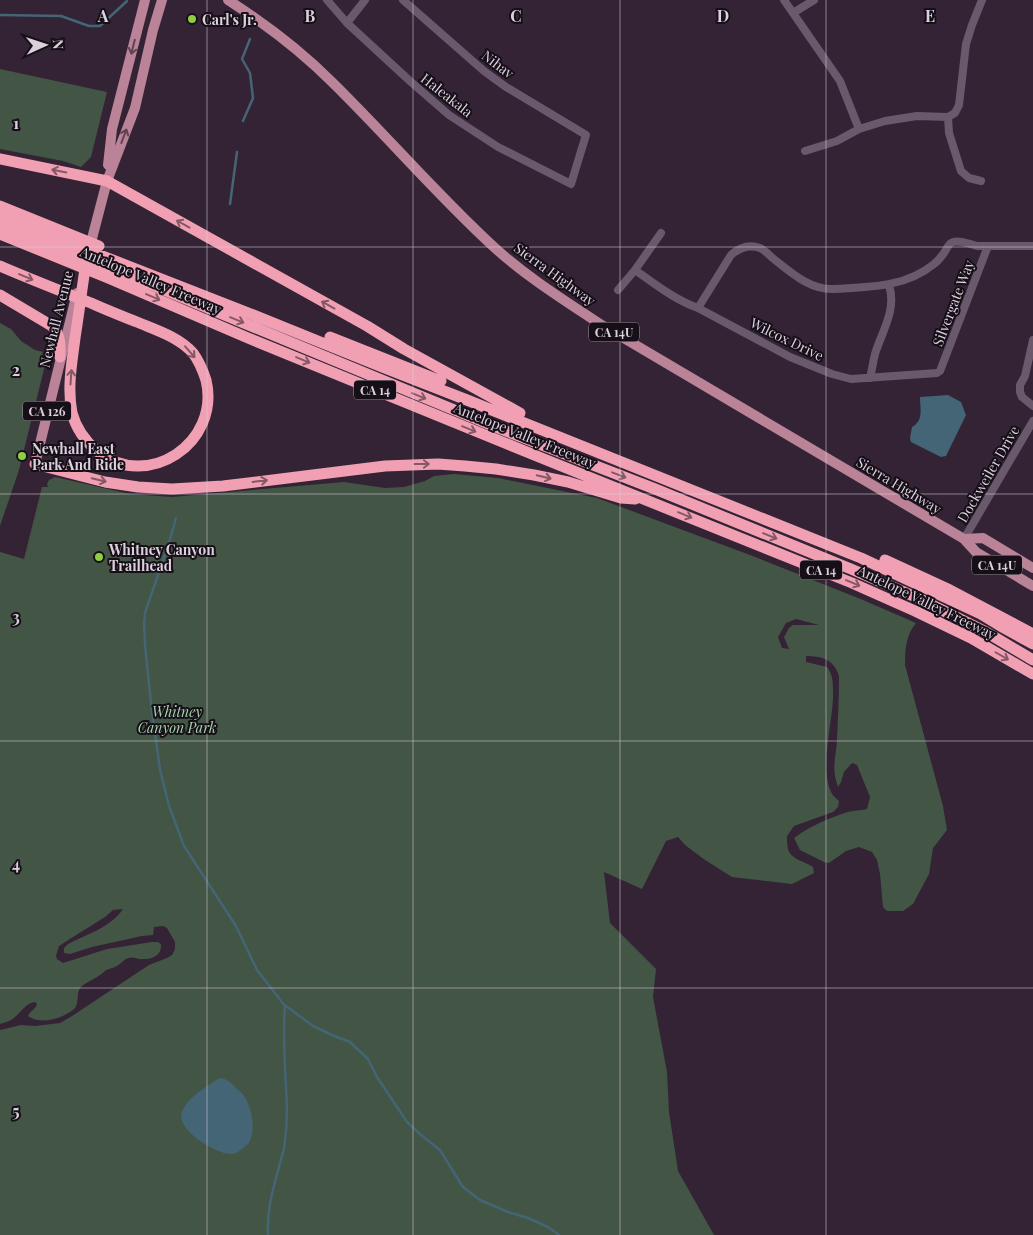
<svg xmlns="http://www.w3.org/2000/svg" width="1033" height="1235" font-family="'Playfair Display',serif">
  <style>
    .green { fill: #435545; fill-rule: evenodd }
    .water { fill: #446575 }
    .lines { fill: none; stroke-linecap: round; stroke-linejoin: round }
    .stream { stroke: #446575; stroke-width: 2.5 }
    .minor { stroke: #6a586d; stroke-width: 8 }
    .major { stroke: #bb8397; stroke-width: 10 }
    .highway { stroke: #f1a0b3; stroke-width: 11 }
    .oneway { stroke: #604351 }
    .oneway2 { stroke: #845866 }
    .grid { fill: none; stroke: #dbd1dd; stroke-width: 1; stroke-opacity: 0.55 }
    .poi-dot { fill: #8fcd42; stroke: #160f18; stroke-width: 2 }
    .labels { text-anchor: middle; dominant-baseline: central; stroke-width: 4; stroke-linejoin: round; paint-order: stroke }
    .shield { fill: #160f18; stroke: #a097a2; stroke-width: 1 }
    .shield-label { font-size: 12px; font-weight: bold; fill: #dbd1dd }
    .poi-label { font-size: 14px; font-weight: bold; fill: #dbd1dd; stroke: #160f18; text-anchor: start }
    .street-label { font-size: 14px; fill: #dbd1dd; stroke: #160f18 }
    .park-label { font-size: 14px; font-style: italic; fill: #a6d6ad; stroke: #160f18 }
    .grid-label { font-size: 16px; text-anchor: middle; font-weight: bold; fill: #dbd1dd; stroke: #160f18; stroke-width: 4; stroke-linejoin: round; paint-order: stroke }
  </style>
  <rect width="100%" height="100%" fill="#332335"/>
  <path class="green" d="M0,69l107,23 -16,65 -10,10 -18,-6 -63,-12z
    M0,323l11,6 10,12 14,9 8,2 -1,2 5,3 -28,113 -19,56z
    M454,474l44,4 99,20 153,57 113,45 53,23c-10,12 -11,26 -11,42l38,141 4,24 -14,18 -4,26 -16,30 -10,7h-16l-4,-4 -3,-33 -3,-14 -5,-8 -13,-5 -13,4 -17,12 -5,-1 -24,-12 -6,-12c14,-11 37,-21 54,-26 7,-2 12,-1 19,-3l3,-12 -13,-32 -5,-2 -8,9 -3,10 -3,5c-7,-20 -2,-28 -1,-47 1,-22 2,-43 2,-64 -5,-17 -18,-20 -33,-20v6l21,5c7,9 6,20 6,31 -1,26 -13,70 -2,94 2,4 5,6 8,9l-1,6 -5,5 -39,14 -7,10c0,4 0,9 1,13 3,11 17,12 25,18l1,6 -22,11 -60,-7 -27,-17 -20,-15 -7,-8 -12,4 -24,48 -38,-17 6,51 46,46 -3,28 14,75 2,40 9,59 36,64h-714v-205l21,-5 14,1 25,-3 12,-7 77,-51 18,-7 5,-3 3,-6v-7l-8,-14 -4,-2 -9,1 -1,8 -11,1 -50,11 -22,7 -6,-1v-5l4,-4c19,-10 42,-16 55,-35l-10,1 -8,7 -32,20 -14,9 -3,10 1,3 6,4 44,-14 45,-7h6l3,2c1,11 -8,15 -18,15 -5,1 -9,-3 -15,-1 -5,2 -8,7 -13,9 -4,2 -6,1 -10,4 -7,7 -17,10 -23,15 -7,6 -2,15 -7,22 -10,10 -35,18 -47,8 2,-5 8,-7 9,-12l-2,-2c-9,1 -13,9 -20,15 -4,4 -9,5 -15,7v-472l24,7 18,-72h6l-1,-3 2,-4 6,-3 75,17 42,3 172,-15 41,6 19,-1 21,-6 9,-5zM796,619l23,6h-26l-4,3 -5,9 5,12 -7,-1 -4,-11 8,-14z"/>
  <path class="water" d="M948,395l13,7 5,13 -20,41 -5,1 -30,-15 -1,-4 2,-11c12,-7 8,-18 8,-30z
    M220,1078c8,1 11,5 16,10 3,3 7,5 8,8 8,12 13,35 4,48 -1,1 -5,4 -6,5 -3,2 -6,5 -10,5 -8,1 -22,-7 -29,-11 -7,-5 -18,-13 -21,-22 -6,-17 26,-36 38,-43z"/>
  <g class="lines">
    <path class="stream" d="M0,15l61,1 28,10h11l27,-25
      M243,121l10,-23 -3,-25 -8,-14 8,-20
      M230,204l7,-52
      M176,518l-7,25 -24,70 -1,12 1,20 6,58 9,67 9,36 15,40 52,80 21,44 28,36c-3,34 1,69 2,104 0,12 -1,25 -3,38 -7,29 -18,57 -16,87
      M286,1006l27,20 19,9 18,7 18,17 9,18 30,45 14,13 19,15 23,37 17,13 28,12 20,6 20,9 11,8"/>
    <path class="minor" d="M327,0l20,23 64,59 38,33 49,32 73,37 15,-49 -80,-48 -22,-16 -81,-71
      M784,0l56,81 19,48
      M793,13l21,-13
      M347,23l18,-23
      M948,117l1,16 12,38 8,7 12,3
      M805,151l32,-10 22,-12 26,-8 32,-5 31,1 7,-4 4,-8 7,-61 6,-19 10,-25
      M635,270c20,14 40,30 63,38l92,49 42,17 19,5 86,-6 3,-2 48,-125
      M618,290l17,-20 26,-37
      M698,308l33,-53c8,-7 18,-11 29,-7 5,2 10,8 15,12 17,13 34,29 57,29 35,-2 73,-1 102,-25 4,-3 7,-7 10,-11 2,-3 4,-8 7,-10 6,-4 19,1 26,3h56
      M1033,340l-8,36 -5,9v7l2,5 11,9
      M870,378c2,-8 3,-16 5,-24 7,-23 22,-44 14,-69
      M964,539l69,-118"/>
    <path class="major" d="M228,0c36,23 74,52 104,82 56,55 106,114 163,166 32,29 69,52 105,76l364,215 12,13 57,34
      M108,165l4,-36 33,-129
      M89,250l18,-69 28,-73 18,-78 9,-30
      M35,464l42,-171
      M964,539l19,-1 50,30"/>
    <path class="highway" d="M0,159l107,22 260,145 37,23 116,64
      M0,206l99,40
      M0,216l251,98 131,53 85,33 394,158 120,56 23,14 29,16
      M0,224l111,44 387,160 157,61 196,80 67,29 68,34 47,28
      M0,234l108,44 140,60 296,121 308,124 63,28 56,27 62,36
      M0,266c30,13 61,25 91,37 15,7 31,13 46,19 19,8 42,15 56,31 6,8 10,18 13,27 15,63 -59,112 -109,71 -12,-10 -21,-23 -25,-38 -5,-25 0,-51 3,-75 4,-25 7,-50 11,-76
      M0,295l52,31c9,9 8,19 8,31
      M330,337l111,44
      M35,464l70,18 33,5 34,2 51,-3 162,-20 53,-2 27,2 31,3 38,6 34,7 53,16 14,1
      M885,560l65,30 83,44"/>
  </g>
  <defs><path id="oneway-shaft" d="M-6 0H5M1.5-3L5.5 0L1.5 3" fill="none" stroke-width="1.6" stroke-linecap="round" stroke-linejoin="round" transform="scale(1.25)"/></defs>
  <g class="oneway">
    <use href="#oneway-shaft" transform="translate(133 47) rotate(104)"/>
    <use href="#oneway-shaft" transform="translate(124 136) rotate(-69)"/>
  </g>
  <g class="oneway2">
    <use href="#oneway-shaft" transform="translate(59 171) rotate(-168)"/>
    <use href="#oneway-shaft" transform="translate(183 224) rotate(-151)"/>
    <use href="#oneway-shaft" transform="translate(26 277) rotate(23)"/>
    <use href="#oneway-shaft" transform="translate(153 297) rotate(23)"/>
    <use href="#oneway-shaft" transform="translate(328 305) rotate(-151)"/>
    <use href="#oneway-shaft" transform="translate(237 320) rotate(22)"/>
    <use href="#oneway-shaft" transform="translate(190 352) rotate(49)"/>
    <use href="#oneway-shaft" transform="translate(303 360) rotate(22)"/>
    <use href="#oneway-shaft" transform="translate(71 377) rotate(-86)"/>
    <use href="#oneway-shaft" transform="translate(419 396) rotate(22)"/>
    <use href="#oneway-shaft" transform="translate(469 429) rotate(22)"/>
    <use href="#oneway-shaft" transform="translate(422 464)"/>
    <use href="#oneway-shaft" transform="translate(619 475) rotate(21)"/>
    <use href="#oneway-shaft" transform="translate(544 477) rotate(13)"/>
    <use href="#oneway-shaft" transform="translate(99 480) rotate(13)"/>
    <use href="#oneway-shaft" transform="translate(260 481) rotate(-7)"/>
    <use href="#oneway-shaft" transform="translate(685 515) rotate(22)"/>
    <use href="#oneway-shaft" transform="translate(770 536) rotate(22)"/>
    <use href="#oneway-shaft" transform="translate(853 583) rotate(23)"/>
    <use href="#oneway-shaft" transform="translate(1002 656) rotate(30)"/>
  </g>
  <path class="grid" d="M207,0v1235M413,0v1235M620,0v1235M826,0v1235M0,247h1033M0,494h1033M0,741h1033M0,988h1033"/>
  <g class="poi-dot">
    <circle cx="192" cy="19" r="5"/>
    <circle cx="22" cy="456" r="5"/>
    <circle cx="99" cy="557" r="5"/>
  </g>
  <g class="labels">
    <g class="shield">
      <rect x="589" y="322.5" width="50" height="19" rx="4"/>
      <rect x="354" y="380.5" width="42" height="19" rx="4"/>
      <rect x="23" y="401.5" width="48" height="19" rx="4"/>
      <rect x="972" y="555.5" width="50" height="19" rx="4"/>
      <rect x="800" y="560.5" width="42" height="19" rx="4"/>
    </g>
    <g class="shield-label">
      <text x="614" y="332">CA 14U</text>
      <text x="375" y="390">CA 14</text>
      <text x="47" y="411">CA 126</text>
      <text x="997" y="565">CA 14U</text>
      <text x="821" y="570">CA 14</text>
    </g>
    <g class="poi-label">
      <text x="202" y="19">Carl's Jr.</text>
      <text x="32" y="448">Newhall East<tspan x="32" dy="16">Park And Ride</tspan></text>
      <text x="109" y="549">Whitney Canyon<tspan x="109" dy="16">Trailhead</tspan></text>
    </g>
    <g class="street-label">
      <text transform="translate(498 64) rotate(37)">Nihav</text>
      <text transform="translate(447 95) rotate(38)">Haleakala</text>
      <text transform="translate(555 274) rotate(36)">Sierra Highway</text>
      <text transform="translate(151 280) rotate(23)">Antelope Valley Freeway</text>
      <text transform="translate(953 303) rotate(-69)">Silvergate Way</text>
      <text transform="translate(56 319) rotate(-76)">Newhall Avenue</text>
      <text transform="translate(787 339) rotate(26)">Wilcox Drive</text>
      <text transform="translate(525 435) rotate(22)">Antelope Valley Freeway</text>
      <text transform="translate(988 474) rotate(-60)">Dockweiler Drive</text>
      <text transform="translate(899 485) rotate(31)">Sierra Highway</text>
      <text transform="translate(927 602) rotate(26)">Antelope Valley Freeway</text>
    </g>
    <g class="park-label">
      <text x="177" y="711">Whitney<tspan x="177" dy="16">Canyon Park</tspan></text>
    </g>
  </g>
  <g class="grid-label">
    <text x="103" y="22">A</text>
    <text x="310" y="22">B</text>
    <text x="516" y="22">C</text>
    <text x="723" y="22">D</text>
    <text x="930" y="22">E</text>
    <text x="16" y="129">1</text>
    <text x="16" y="376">2</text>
    <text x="16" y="623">3</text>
    <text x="16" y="870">4</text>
    <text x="16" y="1117">5</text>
  </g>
  <g transform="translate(45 45) rotate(87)" stroke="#160f18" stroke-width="4" paint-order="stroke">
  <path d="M0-4L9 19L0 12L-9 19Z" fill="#dbd1dd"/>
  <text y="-8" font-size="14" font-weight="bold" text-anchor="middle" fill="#dbd1dd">N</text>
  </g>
</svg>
